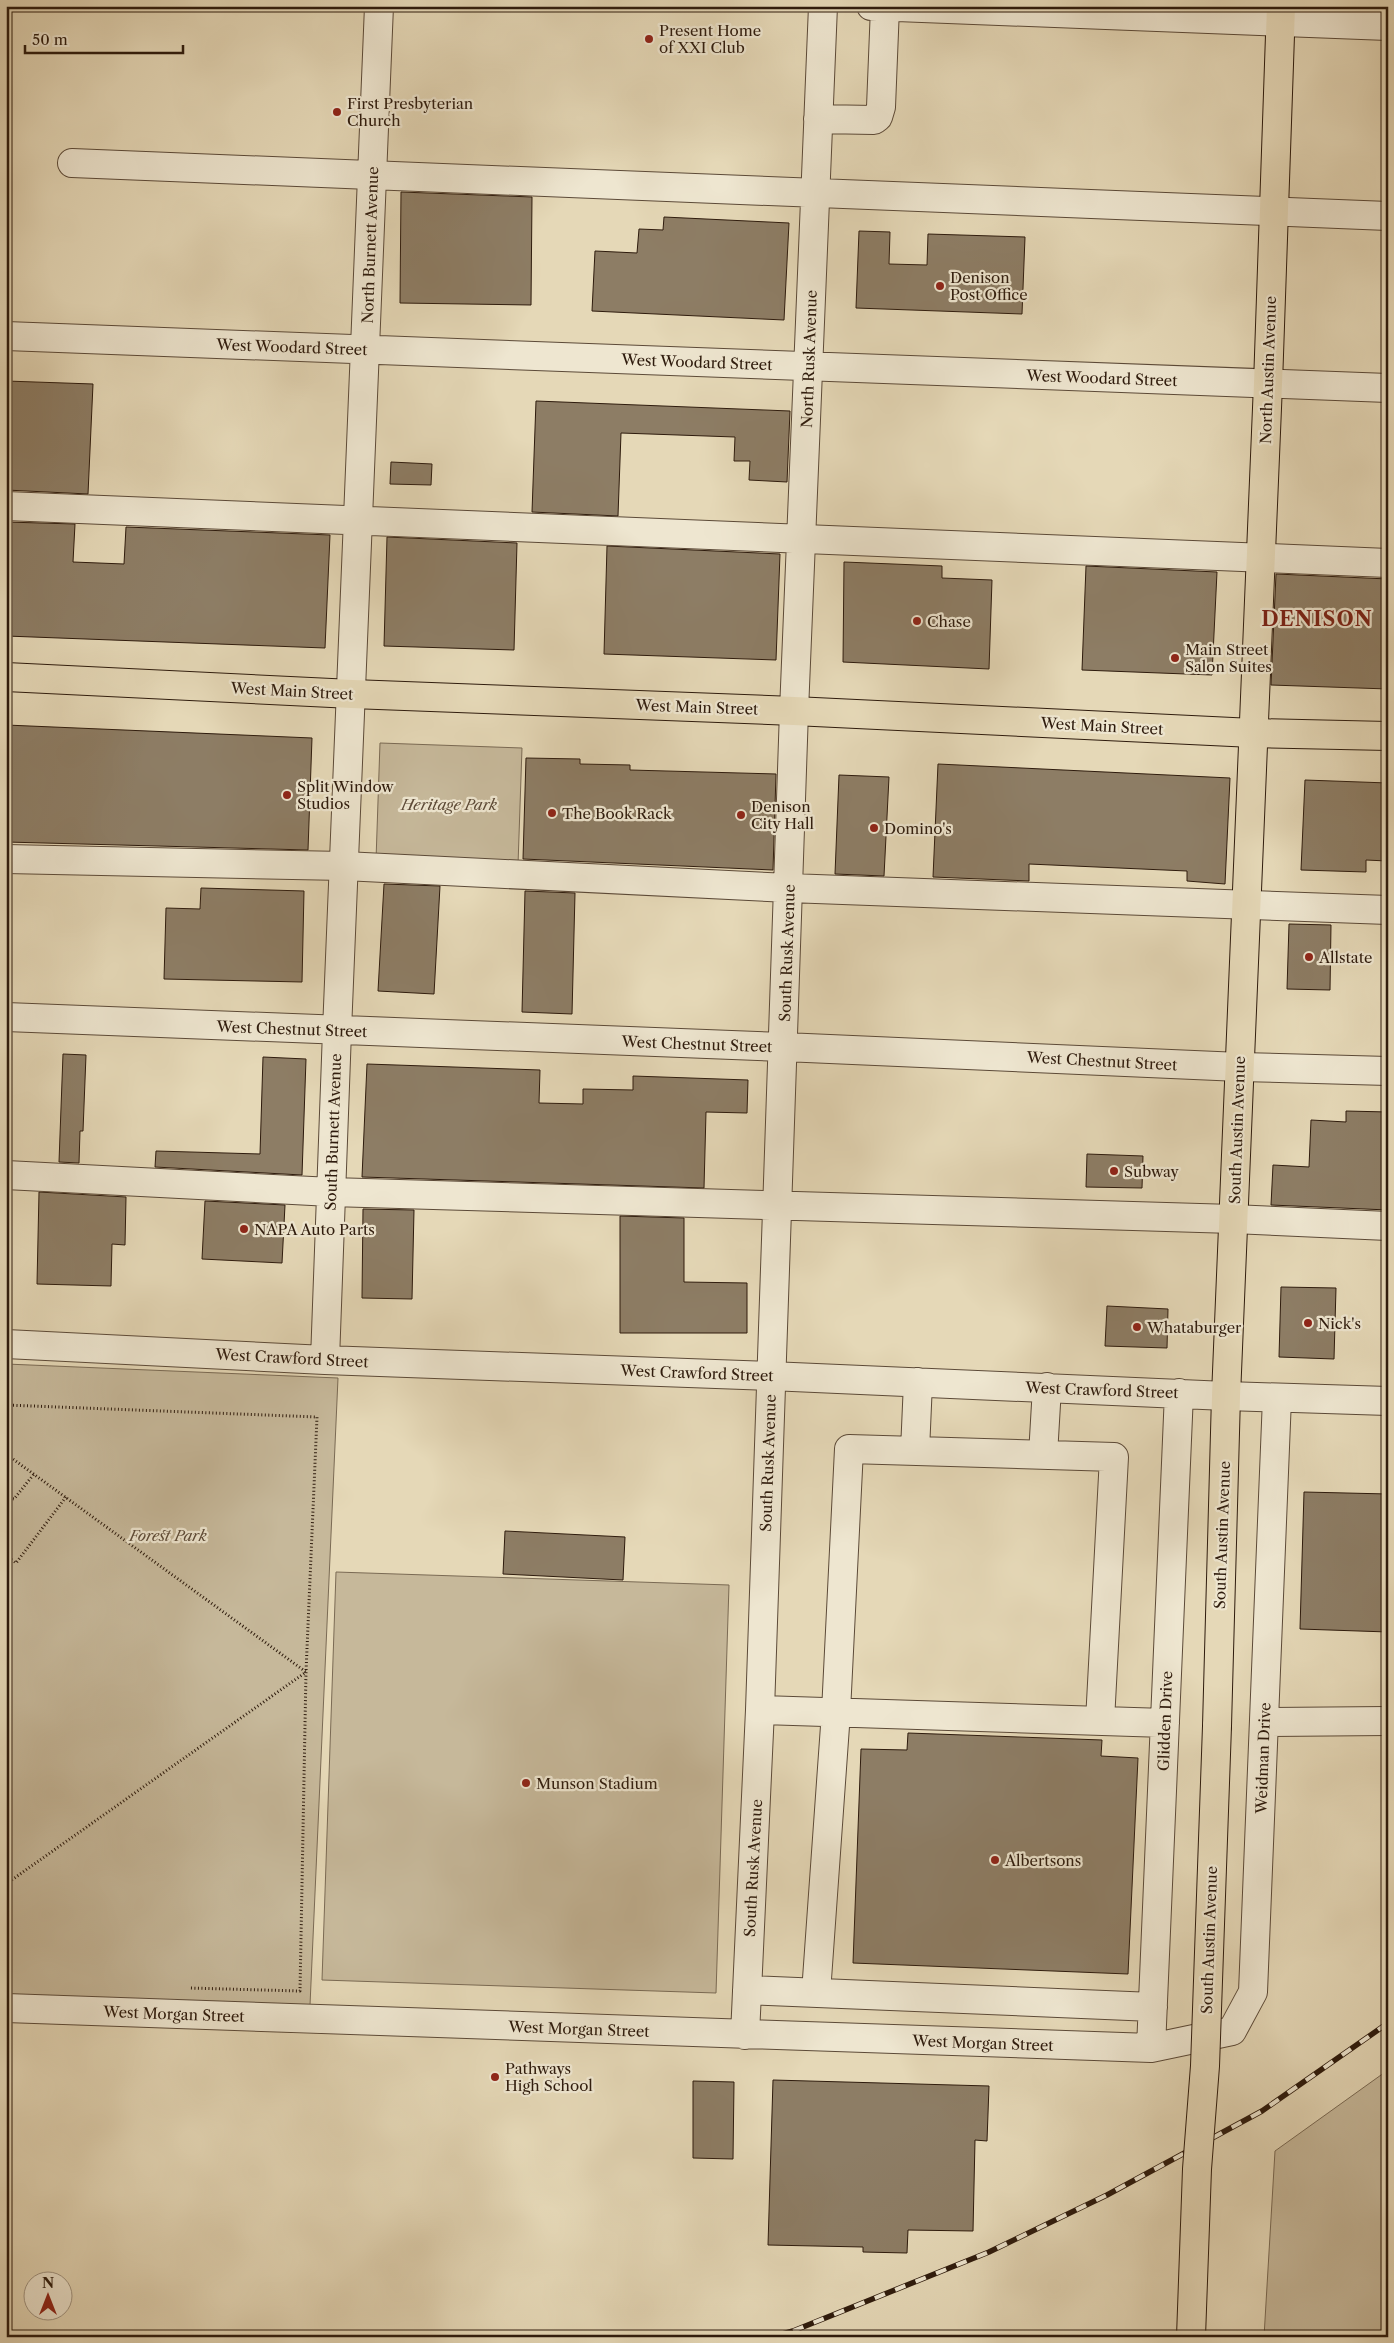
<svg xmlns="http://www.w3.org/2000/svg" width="1394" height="2343" font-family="'Libre Caslon Text',serif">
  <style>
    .green { fill: #c6b89a; stroke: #7a6a54 }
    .building { fill: #8d7d65; stroke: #2e1b0d }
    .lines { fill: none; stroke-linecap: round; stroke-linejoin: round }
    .minor-casing { stroke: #5c4a38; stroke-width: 30 }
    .major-casing { stroke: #2e1b0d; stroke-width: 30 }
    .highway-casing { stroke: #2e1b0d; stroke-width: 30 }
    .path { stroke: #2e1b0d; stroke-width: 3; stroke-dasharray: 1 2.5; stroke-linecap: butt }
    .minor { stroke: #eee6d0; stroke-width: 28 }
    .major { stroke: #e5d8b7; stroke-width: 28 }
    .highway { stroke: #e5d8b7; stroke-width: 28 }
    .rail-casing { stroke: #2e1b0d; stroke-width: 5.5 }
    .rail { stroke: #eee6d0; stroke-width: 4; stroke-dasharray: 11; stroke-linecap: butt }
    .highway-bridge-casing { stroke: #2e1b0d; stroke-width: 30; stroke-linecap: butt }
    .highway-bridge { stroke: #e5d8b7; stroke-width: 28 }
    .poi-dot { fill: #8f2418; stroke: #eee6d0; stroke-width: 2 }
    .labels { text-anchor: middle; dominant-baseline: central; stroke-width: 4.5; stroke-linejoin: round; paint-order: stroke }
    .poi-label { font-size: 15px; fill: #2e1b0d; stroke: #eee6d0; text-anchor: start }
    .street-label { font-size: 15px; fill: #2e1b0d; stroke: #eee6d0 }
    .park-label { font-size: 15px; font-style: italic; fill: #5c4a37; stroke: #eee6d0 }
    .district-label { font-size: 20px; font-weight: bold; letter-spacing: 1px; fill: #7a1f14; stroke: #eee6d0 }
  </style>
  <rect width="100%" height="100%" fill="#e5d8b7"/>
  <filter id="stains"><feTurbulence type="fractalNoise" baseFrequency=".004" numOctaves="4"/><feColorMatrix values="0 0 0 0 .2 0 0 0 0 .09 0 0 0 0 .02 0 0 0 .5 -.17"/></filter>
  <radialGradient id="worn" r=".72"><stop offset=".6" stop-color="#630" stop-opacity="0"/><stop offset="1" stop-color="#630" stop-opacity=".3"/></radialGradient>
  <path class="green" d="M380,743l142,5 -4,117 -142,-5z
    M6,1364l332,14 -28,627 -304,-10z
    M336,1572l393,13 -13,408 -394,-13z
    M1388,2070v267h-124l11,-186z"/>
  <path class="building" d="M401,192l131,5 -1,108 -131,-2z
    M664,217l125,6 -5,97 -192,-9 3,-60 42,2 2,-24 24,1z
    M859,231l31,1 -1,32 38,1 1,-31 97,3 -3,77 -166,-6z
    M6,381l87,3 -5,110 -82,-4z
    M536,401l254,10 -3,71 -38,-2 1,-19h-16l1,-24 -114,-4 -3,83 -86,-4z
    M391,462l41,2 -1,21 -41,-1z
    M6,522l69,2 -2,38 51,2 2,-37 204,8 -5,113 -319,-12z
    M387,537l130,6 -3,107 -130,-4z
    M607,546l173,8 -4,106 -172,-6z
    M844,562l98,4v12l50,2 -3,89 -146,-7z
    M1086,566l131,6 -5,103 -130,-5z
    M1276,574l112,5v110l-117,-4z
    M6,725l306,13 -4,112 -302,-8z
    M526,758l54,1v5l50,1v5l146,4 -3,96 -250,-11z
    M938,764l292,14 -5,106 -38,-3v-10l-158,-7v17l-96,-4z
    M839,775l50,2 -5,99 -49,-2z
    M1305,780l83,3 -1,78 -21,-1v12l-65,-2z
    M384,884l56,2 -6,108 -56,-3z
    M201,888l103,3 -2,91 -138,-3 2,-71 34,1z
    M525,891l50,2 -3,121 -50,-2z
    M1289,924l42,1 -1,65 -43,-1z
    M63,1054l23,1 -3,76h-3l-1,32 -20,-1z
    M263,1057l43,2 -4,116 -147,-8 1,-16 104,3z
    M367,1064l173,6 -1,33 44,1v-15l50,1v-14l115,4 -1,33 -41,-1 -2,76 -342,-11z
    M1346,1111l42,1v98l-117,-5 2,-40 36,2 2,-47 35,2z
    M1087,1154l56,2 -1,32 -56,-1z
    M39,1192l87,5 -1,48 -13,-1 -1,42 -74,-2z
    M205,1201l80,4 -3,58 -80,-4z
    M363,1209l51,1 -2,89 -50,-1z
    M620,1216l64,2v64l63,1v50h-127z
    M1281,1287l55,1 -2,71 -55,-2z
    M1107,1306l61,3 -1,39 -62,-2z
    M1304,1492l84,2v138l-88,-3z
    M505,1531l120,6 -2,43 -120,-6z
    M908,1733l194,7 -1,16 37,2 -10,216 -275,-11 8,-214 46,1z
    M773,2080l216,6 -2,55 -12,-1 -2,91 -65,-1 -1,23 -44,-1v-5l-95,-2z
    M693,2081l41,1 -1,77 -40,-1z"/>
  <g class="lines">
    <g class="minor-casing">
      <path id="minor" d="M871,6l517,20
        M818,119l56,1 4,-3 3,-10 4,-100
        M72,163l1316,53
        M6,336l1382,52
        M6,506l1382,57
        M6,859l338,7 445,22 599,22
        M6,1017l778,30 456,20 148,4
        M6,1175l325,17 902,27 155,7
        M6,1344l319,16 445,16 456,20 162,5
        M325,1360l12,-329 42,-1025
        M915,1451l3,-69
        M1043,1455l4,-68
        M760,1710l405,13
        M1264,1722l124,-1
        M747,1990l406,17
        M816,1993l20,-281 13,-263 265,8 -14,264
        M6,2008l1145,40 81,-17 21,-39 24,-594
        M745,2035l15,-325 34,-999 29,-705
        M1151,2048l28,-655"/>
    </g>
    <g class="major-casing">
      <path id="major" d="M6,677l346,17 442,17 459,22 135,3"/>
    </g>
    <g class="highway-casing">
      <path id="highway" d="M1217,1726l9,-330 42,-1012 13,-378"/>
    </g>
    <path class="path" d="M6,1405l311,12 -11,255 -300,-218
      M6,1497l8,2 20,-25
      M6,1555l10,8 50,-66
      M6,1884l300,-212 -6,319 -111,-3"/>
    <use href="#minor" class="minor"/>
    <use href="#major" class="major"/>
    <use href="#highway" class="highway"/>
    <g class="rail-casing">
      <path id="rail" d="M772,2337l21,-6 196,-79 118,-57 155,-84 126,-88"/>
    </g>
    <use href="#rail" class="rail"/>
    <g class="highway-bridge-casing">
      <path id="highway-bridge" d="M1191,2337l6,-168 8,-103 12,-340"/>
    </g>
    <use href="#highway-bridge" class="highway-bridge"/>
  </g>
  <g class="poi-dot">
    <circle cx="649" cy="39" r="5"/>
    <circle cx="337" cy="112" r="5"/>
    <circle cx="940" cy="286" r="5"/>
    <circle cx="917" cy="621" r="5"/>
    <circle cx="1175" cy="658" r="5"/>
    <circle cx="287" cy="795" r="5"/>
    <circle cx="552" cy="813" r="5"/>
    <circle cx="741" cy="815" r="5"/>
    <circle cx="874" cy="828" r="5"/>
    <circle cx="1309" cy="957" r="5"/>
    <circle cx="1114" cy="1171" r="5"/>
    <circle cx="244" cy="1229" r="5"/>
    <circle cx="1308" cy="1323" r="5"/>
    <circle cx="1137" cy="1327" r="5"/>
    <circle cx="526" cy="1783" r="5"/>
    <circle cx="995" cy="1860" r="5"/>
    <circle cx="495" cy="2077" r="5"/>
  </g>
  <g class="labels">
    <g class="poi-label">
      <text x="659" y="30">Present Home<tspan x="659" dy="17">of XXI Club</tspan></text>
      <text x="347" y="103">First Presbyterian<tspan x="347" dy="17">Church</tspan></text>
      <text x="950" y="277">Denison<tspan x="950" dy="17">Post Office</tspan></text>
      <text x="927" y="621">Chase</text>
      <text x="1185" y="649">Main Street<tspan x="1185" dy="17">Salon Suites</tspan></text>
      <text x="297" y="786">Split Window<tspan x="297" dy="17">Studios</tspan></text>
      <text x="751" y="806">Denison<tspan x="751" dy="17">City Hall</tspan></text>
      <text x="562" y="813">The Book Rack</text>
      <text x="884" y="828">Domino's</text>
      <text x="1319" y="957">Allstate</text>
      <text x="1124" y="1171">Subway</text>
      <text x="254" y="1229">NAPA Auto Parts</text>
      <text x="1318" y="1323">Nick's</text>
      <text x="1147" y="1327">Whataburger</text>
      <text x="536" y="1783">Munson Stadium</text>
      <text x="1005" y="1860">Albertsons</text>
      <text x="505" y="2068">Pathways<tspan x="505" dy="17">High School</tspan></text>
    </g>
    <g class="street-label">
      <text transform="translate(370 245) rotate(-88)">North Burnett Avenue</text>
      <text transform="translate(292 347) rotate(2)">West Woodard Street</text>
      <text transform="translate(809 359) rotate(-88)">North Rusk Avenue</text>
      <text transform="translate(697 362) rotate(2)">West Woodard Street</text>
      <text transform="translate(1268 370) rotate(-88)">North Austin Avenue</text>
      <text transform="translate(1102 378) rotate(2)">West Woodard Street</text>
      <text transform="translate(292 691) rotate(3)">West Main Street</text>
      <text transform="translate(697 707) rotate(2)">West Main Street</text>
      <text transform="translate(1102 726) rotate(3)">West Main Street</text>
      <text transform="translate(787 953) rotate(-88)">South Rusk Avenue</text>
      <text transform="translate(292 1029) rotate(2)">West Chestnut Street</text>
      <text transform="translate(697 1044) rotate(2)">West Chestnut Street</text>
      <text transform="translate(1102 1061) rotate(3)">West Chestnut Street</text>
      <text transform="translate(1237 1130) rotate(-88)">South Austin Avenue</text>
      <text transform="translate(333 1132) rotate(-88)">South Burnett Avenue</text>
      <text transform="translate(292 1358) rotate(3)">West Crawford Street</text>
      <text transform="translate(697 1373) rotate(2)">West Crawford Street</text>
      <text transform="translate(1102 1390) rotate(2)">West Crawford Street</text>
      <text transform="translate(768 1463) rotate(-88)">South Rusk Avenue</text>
      <text transform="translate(1222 1535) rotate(-88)">South Austin Avenue</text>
      <text transform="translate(1165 1721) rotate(-88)">Glidden Drive</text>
      <text transform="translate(1263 1758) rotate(-88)">Weidman Drive</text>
      <text transform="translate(753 1868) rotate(-87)">South Rusk Avenue</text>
      <text transform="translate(1209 1940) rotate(-88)">South Austin Avenue</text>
      <text transform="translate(174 2014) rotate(2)">West Morgan Street</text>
      <text transform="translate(579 2029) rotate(2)">West Morgan Street</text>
      <text transform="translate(983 2043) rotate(2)">West Morgan Street</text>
    </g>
    <g class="park-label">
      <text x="449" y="804">Heritage Park</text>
      <text x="168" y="1535">Forest Park</text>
    </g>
    <g class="district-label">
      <text x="1317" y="619">DENISON</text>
    </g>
  </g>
  <rect width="1394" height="2343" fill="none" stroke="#e5d8b7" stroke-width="25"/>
  <rect x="8" y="8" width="1379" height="2328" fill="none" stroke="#2e1b0d" stroke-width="2.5"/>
  <rect x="12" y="12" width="1369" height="2318" fill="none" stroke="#2e1b0d"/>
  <g transform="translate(48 2296)"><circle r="24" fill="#eee6d0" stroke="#a19582"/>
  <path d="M0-4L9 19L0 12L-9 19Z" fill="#8f2418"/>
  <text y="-8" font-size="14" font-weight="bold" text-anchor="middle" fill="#2e1b0d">N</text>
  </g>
  <path d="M25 45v8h158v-8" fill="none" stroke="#2e1b0d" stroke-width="2.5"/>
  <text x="32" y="45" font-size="15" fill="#2e1b0d" stroke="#eee6d0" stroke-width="4" paint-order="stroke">50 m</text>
  <rect width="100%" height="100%" filter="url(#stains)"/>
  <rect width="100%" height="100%" fill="url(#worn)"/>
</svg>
